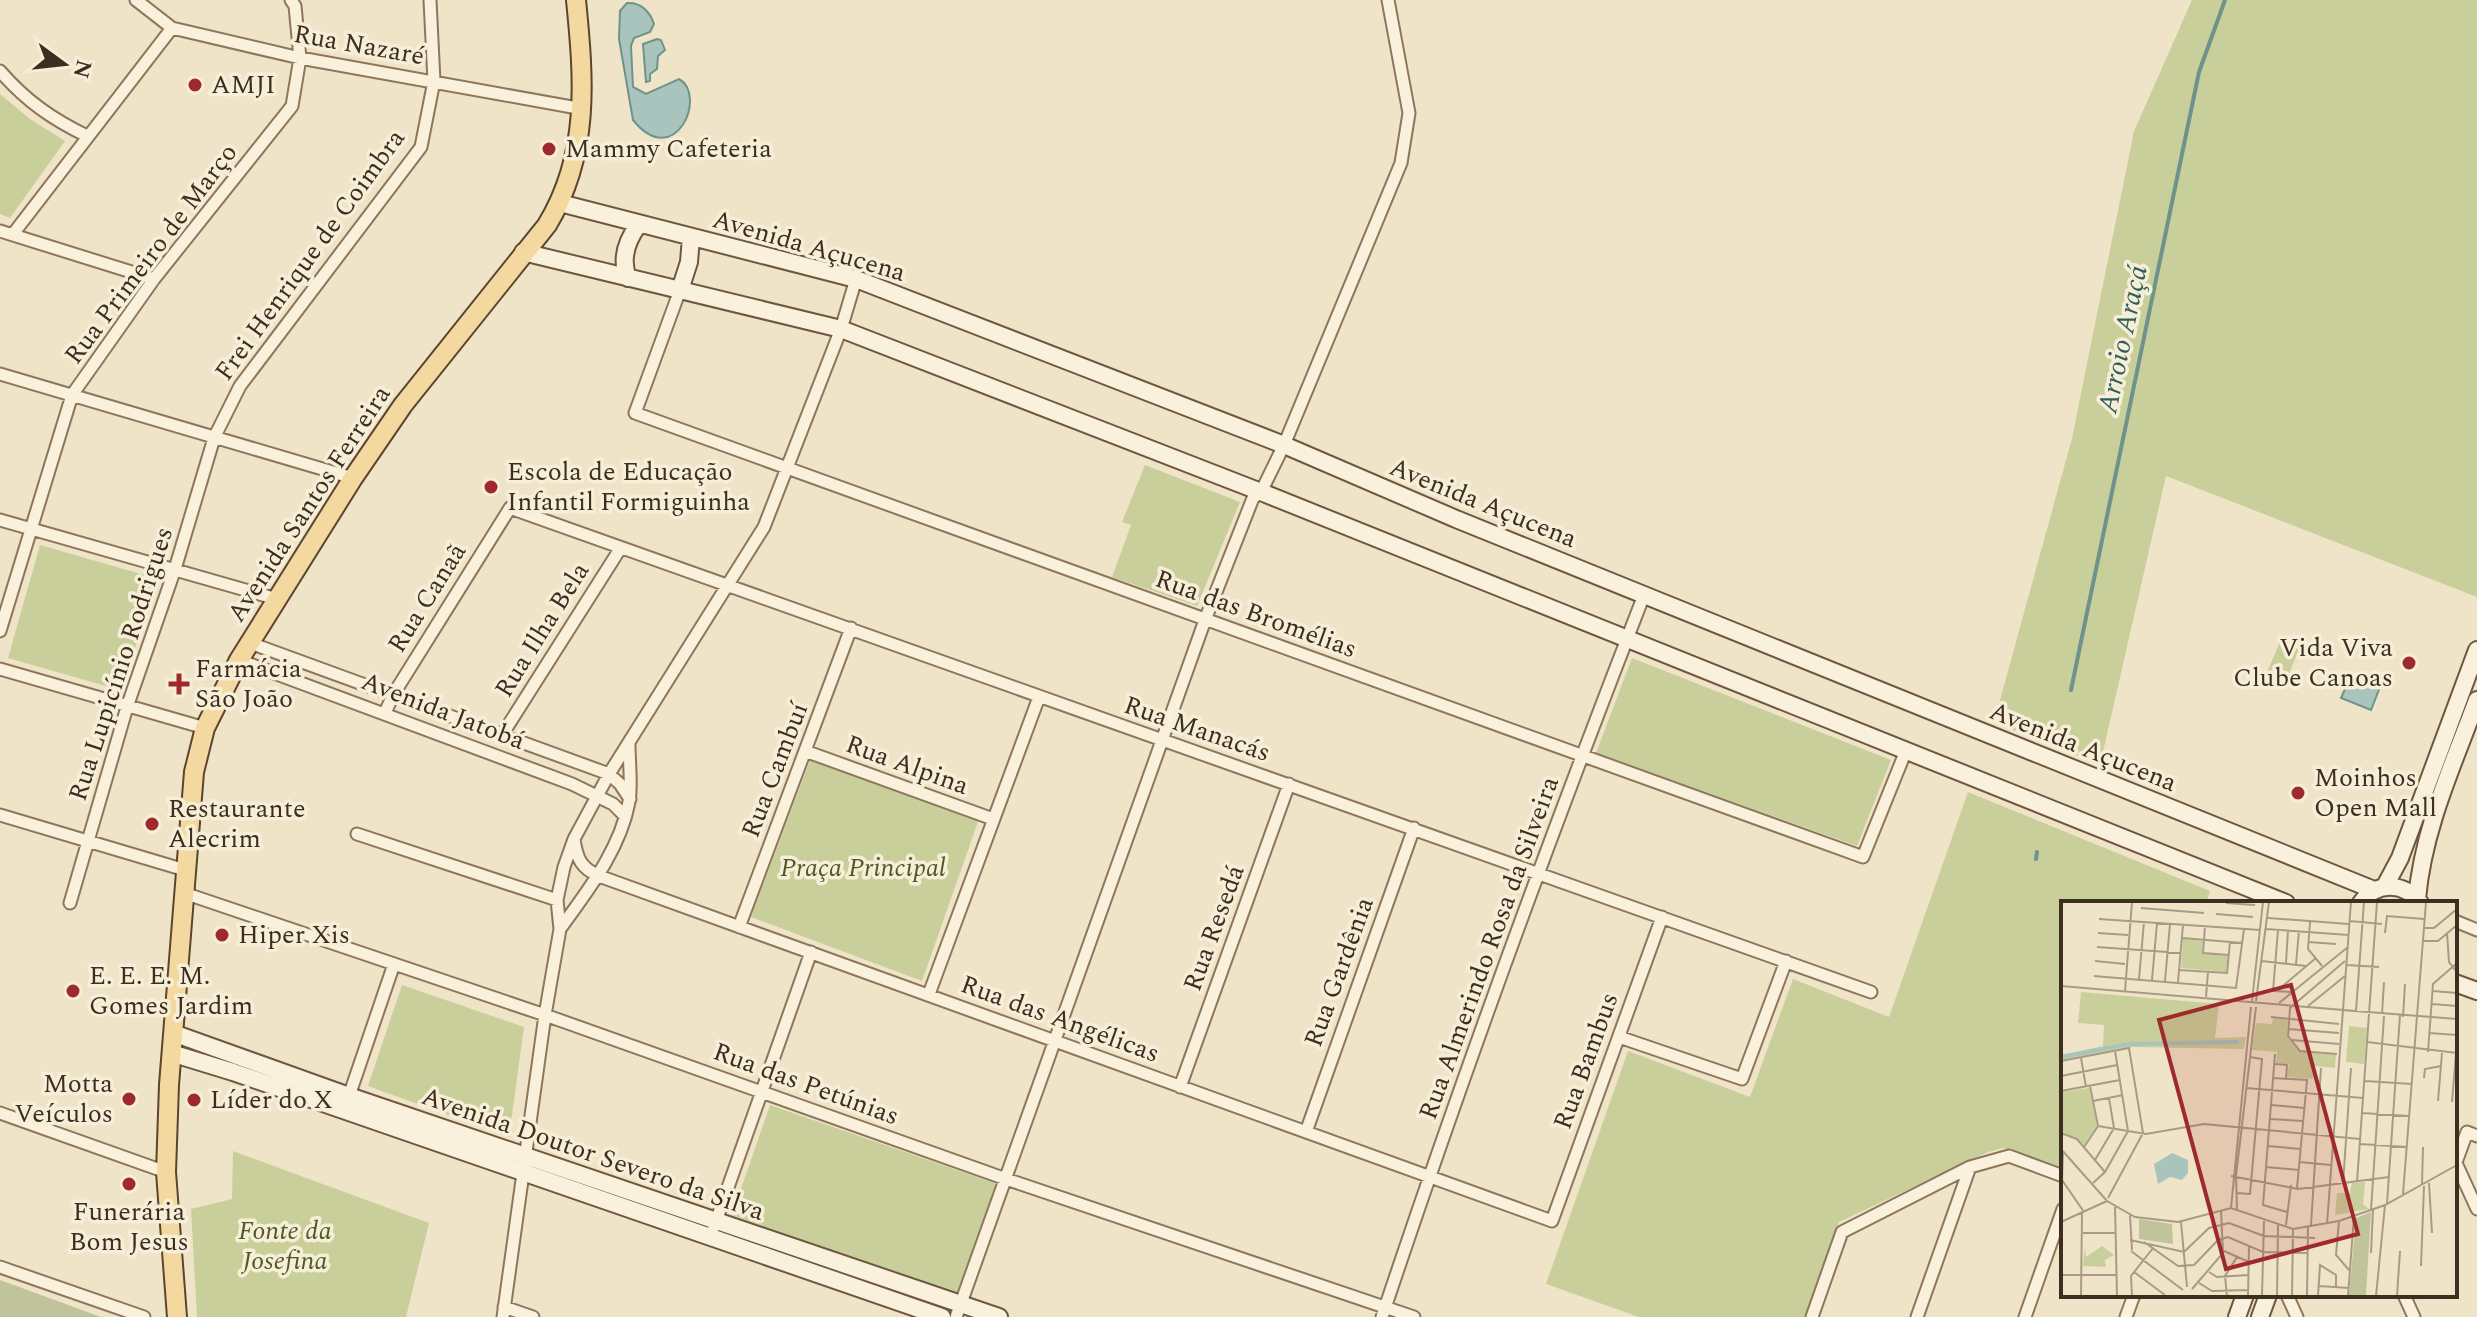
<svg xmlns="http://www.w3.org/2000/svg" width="2477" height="1317" font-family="Spectral,serif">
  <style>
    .green { fill: #c9cf9b }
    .cemetery { fill: #bfc49a }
    .water { fill: #a9c4bc; stroke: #6f938a; stroke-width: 2 }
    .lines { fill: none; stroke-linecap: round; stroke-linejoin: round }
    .stream { stroke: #6f938a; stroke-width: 4 }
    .minor-casing { stroke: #8d765c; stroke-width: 15 }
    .secondary-casing { stroke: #6f573f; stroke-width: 20 }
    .primary-casing { stroke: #5b4430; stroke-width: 22 }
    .minor { stroke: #faf1dc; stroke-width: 11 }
    .secondary { stroke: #faf1dc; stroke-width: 16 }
    .primary { stroke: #f3d9a0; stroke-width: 18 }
    .poi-dot { fill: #9e2a2b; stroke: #f7eed8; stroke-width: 3 }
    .labels { text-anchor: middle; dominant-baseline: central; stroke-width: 7; stroke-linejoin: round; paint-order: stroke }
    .street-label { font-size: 26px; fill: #3d2e20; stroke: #f7eed8 }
    .poi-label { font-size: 26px; fill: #3d2e20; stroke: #f7eed8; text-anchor: start }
    .park-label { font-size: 26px; font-style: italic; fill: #4d5a26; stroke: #f7eed8 }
    .water-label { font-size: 28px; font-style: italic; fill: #2f5d5a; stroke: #f7eed8 }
    .inset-river { fill: none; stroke: #a9c4bc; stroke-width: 4 }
    .inset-road { fill: none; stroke: #a89b85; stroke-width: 2 }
    .view { fill: #9e2a2b; fill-opacity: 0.15; stroke: #9e2a2b; stroke-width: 4 }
    .inset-edge { fill: none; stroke: #3d2e20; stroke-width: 4 }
  </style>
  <rect width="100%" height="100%" fill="#f0e4c8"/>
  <path class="green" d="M2192,0h285v597l-311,-121 -66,289 -106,-43 78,-284 62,-307z
    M0,94l30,25 35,22 -55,77 -10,-4z
    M1145,465l95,37 -43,104 -85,-29 19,-52 -9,-3z
    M40,545l115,33 -32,113 -115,-33z
    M2280,642l19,8 -14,33 -19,-9z
    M1632,658l259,102 -34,86 -261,-93z
    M811,758l168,61 -57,162 -171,-64z
    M1968,792l242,99 -4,12h-143v267l-60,-22 -15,4 -149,70 -34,95h-166l-93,-33 82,-233 122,46 43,-118 96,38z
    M402,985l122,42 -15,110 -141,-51z
    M770,1105l227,79 -38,110 -227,-79z
    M233,1151l196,72 -23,94h-209l-6,-108 41,-10z"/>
  <path class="cemetery" d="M0,1280l101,37h-101z"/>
  <path class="water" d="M627,3c14,-1 23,9 27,21l-4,8 -16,6 -3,8 2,41 13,7 33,-15c29,16 -4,93 -46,41l-14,-81 1,-28z
    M657,39l4,1 4,10 -7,6 -1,13 -7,5v7l-4,1 -3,-38z
    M2351,676l29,11 -9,23 -30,-12z"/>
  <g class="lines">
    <path class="stream" d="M2071,690l128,-618 26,-72
      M2036,859l1,-7"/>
    <g class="minor-casing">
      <path id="minor" d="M136,0l36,28 128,30 283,51
        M0,71c26,30 52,48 87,65
        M0,231l154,48
        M13,234l159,-206
        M680,290l-45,123 1228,444 42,-104
        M0,374l353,104
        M0,520l277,79
        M0,631l72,-236 82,-116 138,-173 8,-48 -5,-52 -4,-6
        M250,643l359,131 11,10 10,15
        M239,660l333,124 41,20 12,12
        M0,669l205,59
        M385,713l8,-18 117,-187 1361,484
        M502,735l118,-186
        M805,751l188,68
        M0,815l185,55
        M357,834l200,66
        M574,839c3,20 7,29 25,37l953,345 110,-304
        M184,893l361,122 461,164 408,138
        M70,903l57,-196 48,-138 39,-131 26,-52 181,-239 13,-66 -4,-81
        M2455,921l22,9
        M739,927l112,-299
        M560,929c28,-39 60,-79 69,-127 3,-18 0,-39 0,-58
        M929,994l110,-297
        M1619,1037l123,42 44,-118
        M1180,1087l109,-303
        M348,1099l46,-135
        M0,1113l166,59
        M1306,1132l108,-304
        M2456,1163l21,46
        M2455,1165l12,-33 10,4
        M714,1227l97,-275
        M0,1267l144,50
        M2287,1295l10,22
        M2404,1295l10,22
        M504,1307l29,10
        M503,1317l42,-302 15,-86 -3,-29 7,-33 10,-28 35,-65 155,-247 77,-198 15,-50
        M956,1317l249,-697 48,-122 8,-6 23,-47 117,-282 8,-50 -21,-113
        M1382,1317c81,-243 169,-483 262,-722
        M1812,1317l30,-85 128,-65 39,-11 54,20
        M1917,1317l53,-150
        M2025,1317l38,-108
        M2126,1317l8,-22"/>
    </g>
    <g class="secondary-casing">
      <path id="secondary" d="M560,203l296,76 428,166 172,74 918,371
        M523,252l318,77 420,163 1025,411
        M628,278c-8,-20 -1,-38 11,-54
        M680,290l9,-28 2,-25
        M2385,886l15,-28 77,-208
        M2417,899c6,-70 36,-134 60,-199
        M2361,903c15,-22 44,-21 59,0
        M2455,983l22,8
        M173,1033l176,63 650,221
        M171,1053l62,19 709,245
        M2237,1317l8,-22
        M2260,1317l8,-22"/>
    </g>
    <g class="primary-casing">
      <path id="primary" d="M177,1317l-11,-145 3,-87 25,-313 11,-44 34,-68 114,-182 50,-73 144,-180c43,-71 37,-145 29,-225"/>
    </g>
    <use href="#minor" class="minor"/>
    <use href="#secondary" class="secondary"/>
    <use href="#primary" class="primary"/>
  </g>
  <g class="poi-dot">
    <circle cx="195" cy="85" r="8"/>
    <circle cx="549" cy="149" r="8"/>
    <circle cx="491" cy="487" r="8"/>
    <circle cx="2409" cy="663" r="8"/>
    <path d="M175 672h8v8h8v8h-8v8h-8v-8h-8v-8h8z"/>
    <circle cx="2298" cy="793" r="8"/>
    <circle cx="152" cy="824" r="8"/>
    <circle cx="222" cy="935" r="8"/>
    <circle cx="73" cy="991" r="8"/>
    <circle cx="129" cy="1099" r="8"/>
    <circle cx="194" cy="1100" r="8"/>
    <circle cx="129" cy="1184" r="8"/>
  </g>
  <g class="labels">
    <g class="street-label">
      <text transform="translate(359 45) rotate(10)">Rua Nazaré</text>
      <text transform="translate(809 246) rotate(16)">Avenida Açucena</text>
      <text transform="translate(151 254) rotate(-53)">Rua Primeiro de Março</text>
      <text transform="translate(310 255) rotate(-54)">Frei Henrique de Coimbra</text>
      <text transform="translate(1483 503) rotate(22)">Avenida Açucena</text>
      <text transform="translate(309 504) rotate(-57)">Avenida Santos Ferreira</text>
      <text transform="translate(427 598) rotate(-58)">Rua Canaã</text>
      <text transform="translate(1256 614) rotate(20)">Rua das Bromélias</text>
      <text transform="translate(542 630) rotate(-58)">Rua Ilha Bela</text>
      <text transform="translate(121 664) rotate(-72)">Rua Lupicínio Rodrigues</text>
      <text transform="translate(443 711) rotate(21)">Avenida Jatobá</text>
      <text transform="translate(1197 729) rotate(19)">Rua Manacás</text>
      <text transform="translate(2083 747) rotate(22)">Avenida Açucena</text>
      <text transform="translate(907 765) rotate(20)">Rua Alpina</text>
      <text transform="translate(775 770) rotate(-69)">Rua Cambuí</text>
      <text transform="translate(1214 928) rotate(-70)">Rua Resedá</text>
      <text transform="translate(1489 948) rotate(-70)">Rua Almerindo Rosa da Silveira</text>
      <text transform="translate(1339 972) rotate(-70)">Rua Gardênia</text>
      <text transform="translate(1060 1019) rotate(20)">Rua das Angélicas</text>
      <text transform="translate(1586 1061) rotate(-70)">Rua Bambus</text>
      <text transform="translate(806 1084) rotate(20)">Rua das Petúnias</text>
      <text transform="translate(593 1154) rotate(19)">Avenida Doutor Severo da Silva</text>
    </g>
    <g class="poi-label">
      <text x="211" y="85">AMJI</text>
      <text x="565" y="149">Mammy Cafeteria</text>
      <text x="507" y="472">Escola de Educação<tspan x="507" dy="30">Infantil Formiguinha</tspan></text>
      <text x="2393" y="648" text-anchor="end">Vida Viva<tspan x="2393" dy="30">Clube Canoas</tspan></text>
      <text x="195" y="669">Farmácia<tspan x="195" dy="30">São João</tspan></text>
      <text x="2314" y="778">Moinhos<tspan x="2314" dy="30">Open Mall</tspan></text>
      <text x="168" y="809">Restaurante<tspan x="168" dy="30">Alecrim</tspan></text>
      <text x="238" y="935">Hiper Xis</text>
      <text x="89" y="976">E. E. E. M.<tspan x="89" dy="30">Gomes Jardim</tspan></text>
      <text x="113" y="1084" text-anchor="end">Motta<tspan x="113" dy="30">Veículos</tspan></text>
      <text x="210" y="1100">Líder do X</text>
      <text x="129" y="1212" text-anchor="middle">Funerária<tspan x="129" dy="30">Bom Jesus</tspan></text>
    </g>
    <g class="park-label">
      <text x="863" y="868">Praça Principal</text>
      <text x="285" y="1231">Fonte da<tspan x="285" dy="30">Josefina</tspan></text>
    </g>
    <g class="water-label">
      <text transform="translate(2123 339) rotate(-78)">Arroio Araçá</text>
    </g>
  </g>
  <g transform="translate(2061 901)">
    <rect width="396" height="396" fill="#f0e4c8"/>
    <path d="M122,38l20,2 -1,12 26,3 -2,16 -45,-4zM20,91l138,12 -4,34 31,-1 -2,12 -111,-2 -72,13v-5l42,-9 1,-21 -26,-2zM212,117l15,2 -1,17 12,14 37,4 -1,13 -20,-2 -2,13 -26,-2 2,-13 -13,-1 1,-11 -25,-2 4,-27 16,1zM288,125l18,2 -3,36 -18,-2zM28,187l8,37 -13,20 -23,-14v-39zM304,281l-2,22 6,5 -34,6 2,-22h13l2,-10zM24,345l1,11 16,-11 12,9 -9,5 1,7 -23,-1z" fill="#c9cf9b"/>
    <path d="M310,311l-5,84h-17l7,-78zM78,318l33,5 1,20 -34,-5z" fill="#bfc49a"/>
    <path d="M111,252l16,7v13l-6,7 -12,-3 -12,7 -4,-20z" fill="#a9c4bc"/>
    <path class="inset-river" d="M0,156l68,-13 110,-2"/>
    <path class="inset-road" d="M290,1l-8,108 114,9M165,2l29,2M80,7l63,5M155,13l37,3M207,17l81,6M38,18l161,11M289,20l32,3M249,21l-2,27 14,17M144,25l-2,27 26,2M362,27h11l23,-19M205,28l83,6M217,29l-5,61 18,1M37,32l30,2M324,32l2,-17 37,3M386,32l2,29 8,10M121,37l61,5M361,40h16l19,-16M247,41l28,2M36,46l84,6M34,60l30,3M201,60l44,5M225,62l2,-33M235,63l3,-33M286,64l32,2M118,69l48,3 3,-31M33,75l142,12 8,-59M78,78l5,-57M91,79l5,-57M104,80l5,-57M117,81l5,-57M0,85l282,24 -16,214M217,89l38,-32M64,90l7,-89M372,90l24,2M145,96l2,-25M191,100l11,-99M195,100l13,-99M218,102l69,-56M371,103l25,2M247,105l37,-30M295,110l8,-109M321,113l2,-32M210,116l68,7M342,116l2,-33M227,128l51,4M368,132l28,2M231,139l47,4M306,141l90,11M367,151l5,-68 24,-21M214,153l-12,151 24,7M276,153l-37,-3 -12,-15 2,-28 55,-47M20,157l5,29M0,160l68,-13 14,85 -35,65M214,163l12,1 -1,14M0,175l56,-11M212,177l34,2 -10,108M363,177l1,-9 16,-3M304,180l47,3M185,187l117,10M0,190l59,-11M32,200l30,-6M377,200l4,-48M391,201l5,-61M210,204l33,3M301,212l47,3M209,218l33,2M37,225l48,8 58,-10 156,15M0,232l16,6 28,33M299,243l47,3M207,245l33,3M23,246l14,-21 -8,-40M0,248l46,52 28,16 43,5 53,-14 62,21 46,-8 46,-16 72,-40M2,251l-1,28 22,32M34,259l19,-32 -5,-30M238,261l32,3M205,266l33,3M170,275l67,13 91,-12M296,281l20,-280M32,282l12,-11 23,-41 -13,-80M282,282l8,-115M368,282l3,50M361,284l1,-38M175,292l14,1 12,-135 -12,-2M342,293l23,-292M326,303l13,-189M54,304l2,91M170,307l20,-201M176,309l-1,-34 20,-169M310,309l13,-194M69,314l2,35M278,320l-3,34 13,15M0,321l46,-21M120,321l6,65M225,324l5,-40M250,324l10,-157M22,332h32M69,339l54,12 25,-24 20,-5 35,13 51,2M83,341l34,24 16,-1 24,-25 10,-3 35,15 44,1M70,350l52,39M163,350l25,11M310,352l2,-44M360,365l3,-80M73,371l31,23M148,371l8,5 31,-2M0,374h55M138,382l13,8 36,-1M258,385l30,2M131,388l31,-36 -2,-43M20,395l1,-83M71,395l-1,-20 22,-28M166,395l-2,-20 12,-19M187,395l1,-50M201,395l2,-75M216,395l1,-71M231,395l1,-67M246,395l1,-69M257,395l2,-31 16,10v12M287,395l6,-80M315,395l9,-91M336,395l3,-45"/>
    <path class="view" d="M230,84l67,249 -132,35 -67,-249z"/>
    <rect width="396" height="396" class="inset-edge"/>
  </g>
  <g transform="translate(64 64) rotate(105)" stroke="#f7eed8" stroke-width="6" paint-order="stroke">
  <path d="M0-6L14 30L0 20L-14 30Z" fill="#3d2e20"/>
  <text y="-12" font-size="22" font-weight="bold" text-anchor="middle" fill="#3d2e20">N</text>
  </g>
</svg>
